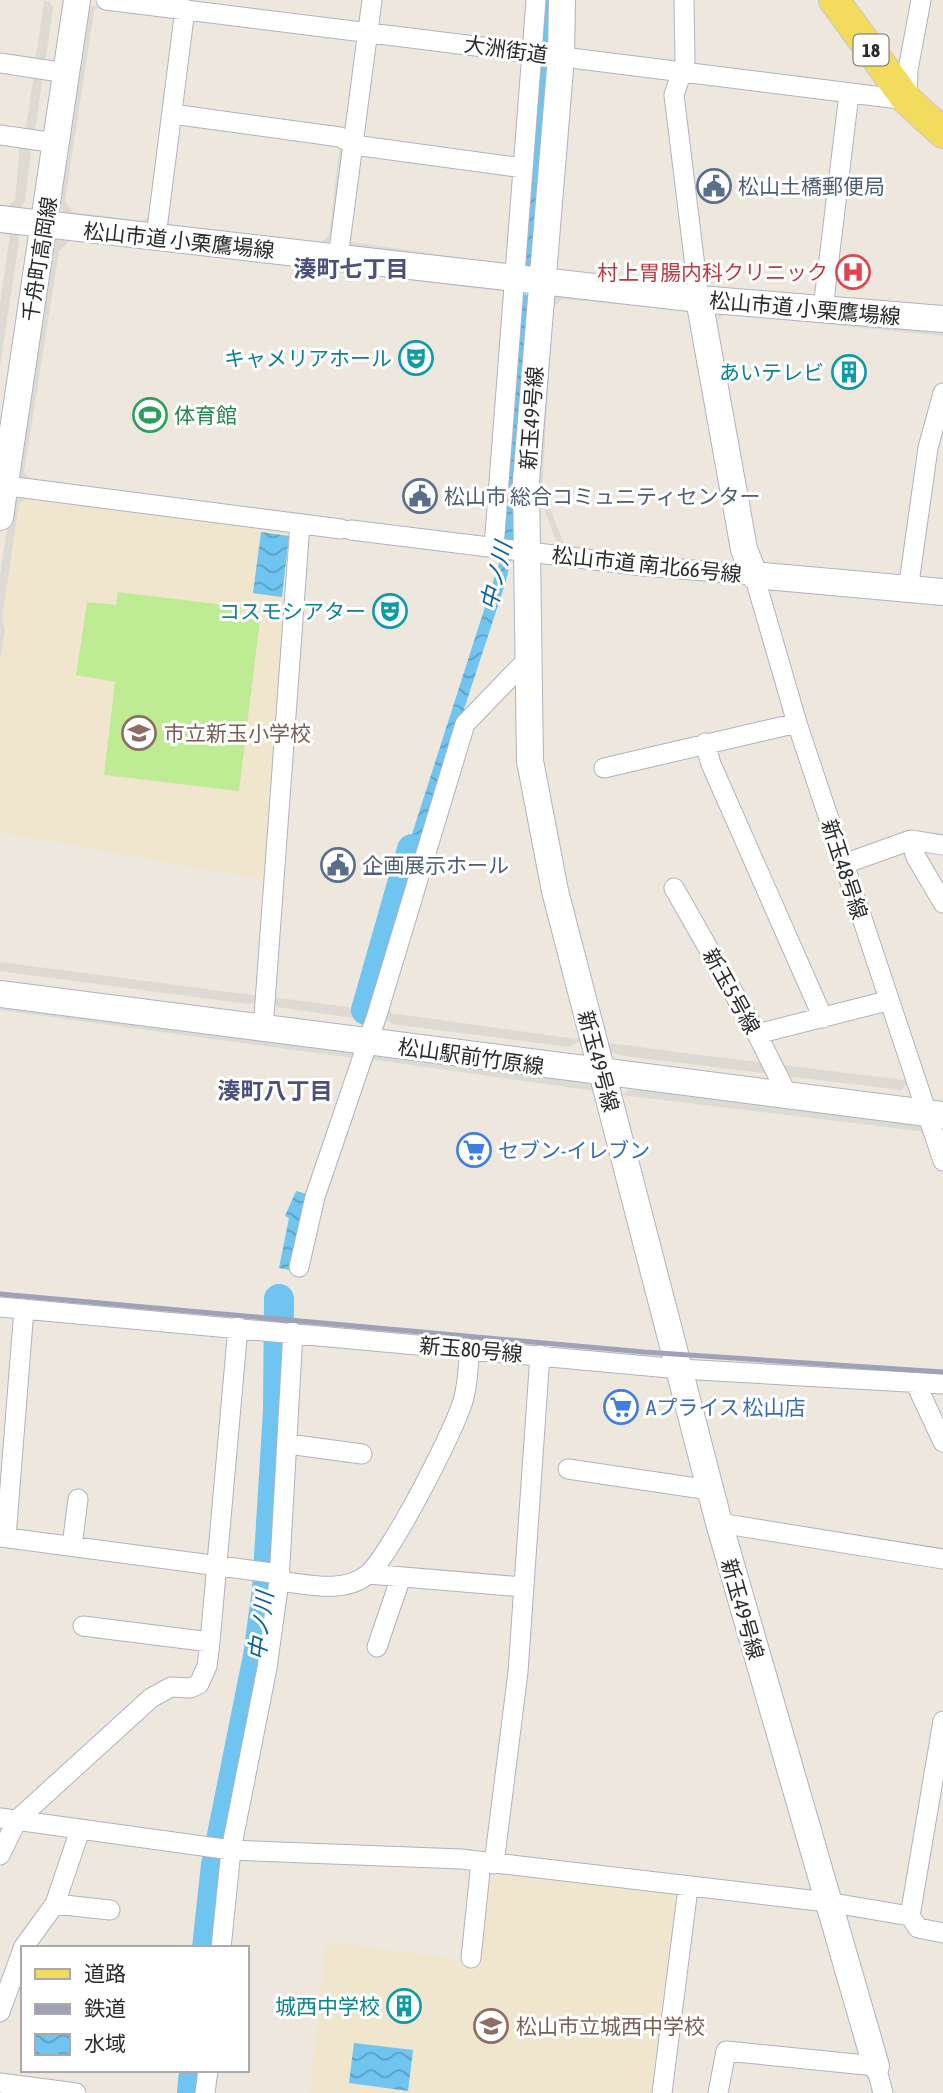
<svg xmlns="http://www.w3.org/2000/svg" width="943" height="2093" font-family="'Asap Condensed','Noto Sans JP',sans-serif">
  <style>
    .education { fill: #efe6cd }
    .pitch { fill: #c0eb95 }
    .plaza { fill: #dddad4 }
    .water { fill: url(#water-waves) }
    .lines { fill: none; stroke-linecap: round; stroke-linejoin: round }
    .river { stroke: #6fc4f0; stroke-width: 30 }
    .street-casing { stroke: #b1b2bf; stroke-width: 21 }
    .secondary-casing { stroke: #b1b2bf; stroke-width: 28 }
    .primary-casing { stroke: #c8c8c8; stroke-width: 32 }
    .street { stroke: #fff; stroke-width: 19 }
    .secondary { stroke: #fff; stroke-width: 26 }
    .primary { stroke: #f2db5d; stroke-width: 30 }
    .rail { stroke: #a0a1b6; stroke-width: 5 }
    .labels { text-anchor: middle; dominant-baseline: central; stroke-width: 6; stroke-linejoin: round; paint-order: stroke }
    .shield { fill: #fff; stroke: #6b6b6b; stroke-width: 2 }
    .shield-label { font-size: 19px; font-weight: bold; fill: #2b2b2b }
    .street-label { font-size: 21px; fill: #2b2b2b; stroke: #fff }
    .service-label { font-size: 21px; fill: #4e5e75; stroke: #fff; text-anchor: start }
    .health-label { font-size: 21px; fill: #be3a42; stroke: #fff; text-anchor: end }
    .culture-label { font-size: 21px; fill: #0d838f; stroke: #fff; text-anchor: end }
    .leisure-label { font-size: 21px; fill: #27864d; stroke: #fff; text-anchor: start }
    .education-label { font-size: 21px; fill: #785e54; stroke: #fff; text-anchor: start }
    .shop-label { font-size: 21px; fill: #366cbe; stroke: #fff; text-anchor: start }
    .neighbourhood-label { font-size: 23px; font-weight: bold; fill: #4b507d; stroke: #fff }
    .water-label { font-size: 23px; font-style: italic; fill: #0c619e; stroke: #fff }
  </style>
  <defs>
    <pattern id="water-waves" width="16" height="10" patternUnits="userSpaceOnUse" patternTransform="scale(1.75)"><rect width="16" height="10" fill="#6fc4f0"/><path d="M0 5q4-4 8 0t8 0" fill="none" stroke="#5b9fc3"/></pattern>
  </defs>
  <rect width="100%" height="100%" fill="#ede7dd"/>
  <path class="education" d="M30,497l138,16v6l12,1 4,-4 110,13 -27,351 -267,-48v-199l19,-129z
    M496,1867l179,24 9,10 -27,192h-347l16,-151 138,18 24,-88z"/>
  <path class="pitch" d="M118,592l123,15 -1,11 20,2 -21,171 -135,-16 11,-93 -39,-7 11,-73 29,3z"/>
  <path class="plaza" d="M41,0l9,2 3,6 -7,49 -11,5 9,-59z
    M89,6h10l-5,4 -29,191 8,11 70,9 6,-5 -2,8 -80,-8 -10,-11z
    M34,74l8,7 -6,44 -3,6 -12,1 5,-4z
    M20,144l11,8 -6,50 -6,6 -19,1v-5l9,1 6,-5z
    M340,144l6,3 -11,89 -7,9 -161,-17 -1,-9 3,5 152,18 8,-6z
    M0,227l18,7 1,7 -19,125v-63l10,-68 -10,-2z
    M58,236l297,15 -11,-10 162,23 5,-6 -4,34 -437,-52 -11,11 -5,31 -30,190 8,10 -12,-2 -4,-5 38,-236z
    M555,295l137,16 -130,-12 -9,9 -11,181 21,52 7,8 -13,-6 -21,-55 9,-160z
    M718,313l225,17v6l-219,-22 -6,6z
    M29,497l-10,7 -17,115 3,10 -5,32v-86l10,-65 6,-11z
    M0,962l259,34 -3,7 -8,1 -248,-33z
    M271,997l100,13 -4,10 -90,-13z
    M0,999l355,53 -1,6 -354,-48z
    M387,1005l4,8 185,26 5,-4v6l-12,6 -177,-23 -7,-7z
    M604,1038l6,5 67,9 227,28 4,-4v7l-7,7 -277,-34 -14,-4z
    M374,1053l216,27 6,11 -221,-31 -7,4z
    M633,1087l286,34 11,16 -10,-6 -298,-36z"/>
  <path class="water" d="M533,128l10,1 -12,137 -11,-1z
    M518,293l11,2 -15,246 -11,-1z
    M261,532l28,4 -7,61 -29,-4z
    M502,554l10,1 -6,26 -100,305 -10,-2z
    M389,910l9,2 -27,98 -10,-1z
    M296,1191l11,3 -17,76 -11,-2 10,-50 -4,-2z
    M354,2043l59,7 -5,41 -59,-8z"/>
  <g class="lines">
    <path class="river" d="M534,168l13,-168
      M366,1010l46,-161
      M207,1948l9,-83 42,-209 9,-66 11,-180 1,-111
      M192,2093l2,-23"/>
    <g class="street-casing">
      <path id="street" d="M106,0l801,100 1,-30 13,-70
        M684,0l1,62 -11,33 25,204
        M0,63l66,10
        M172,114l168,23 14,8 169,23
        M0,135l56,8
        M156,237l29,-228
        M338,258l34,-258
        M823,309l26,-215
        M0,485l341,44
        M351,530l292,36 111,9 43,148 146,438
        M494,547l42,-547
        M912,589l-2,-13 18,-128 15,-55
        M705,743l6,21 112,254
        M604,768l193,-45
        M911,840l32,5
        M844,864l67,-24 5,17 27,46
        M674,888l83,146 31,62
        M264,1016l36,-492
        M757,1034l130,-33
        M299,1267l16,-70 62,-182 88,-291 55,-57 10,-1
        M0,1307l680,62 263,15
        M915,1382l28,60
        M288,1444l74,10
        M568,1469l142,21
        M719,1523l224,36
        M0,1537l280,37
        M6,1537l18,-228
        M72,1546l6,-47
        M368,1574l155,13
        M279,1581c28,3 64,13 88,-6 22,-17 91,-150 97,-178 4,-15 4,-32 6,-48
        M83,1626l127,16
        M377,1647l24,-70
        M0,1818l231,32 230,9 366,43 83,14 8,12 25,5
        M0,1855l17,-35 134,-122 20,-11 19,1 9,-4 8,-18 3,-24 28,-315
        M494,1864l24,-192 22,-317
        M55,1904l55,6
        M910,1916l33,-195
        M23,1948l32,-44 25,-74
        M221,1948l10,-98 36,-182 12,-87 14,-249
        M471,1958l10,-96
        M0,2012l23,-63
        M0,2083l76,10
        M205,2093l3,-23
        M662,2093l26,-205
        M718,2093l8,-42 150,15 7,27"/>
    </g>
    <g class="secondary-casing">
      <path id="secondary" d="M562,0l-1,57 -35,424 4,280 25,130 164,632 157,543
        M0,219l699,80 244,20
        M699,299l45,250 10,26 189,17
        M0,517l77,-517
        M0,994l943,121"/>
    </g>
    <g class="primary-casing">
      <path id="primary" d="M834,0l73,100 36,33"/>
    </g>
    <use href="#street" class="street"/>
    <use href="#secondary" class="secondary"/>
    <use href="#primary" class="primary"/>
    <path class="rail" d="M0,1294l644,58 299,20"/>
  </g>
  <defs>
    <g id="civic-ring" transform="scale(1.75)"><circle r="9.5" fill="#fff" stroke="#5c6f8a" stroke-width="1.5"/><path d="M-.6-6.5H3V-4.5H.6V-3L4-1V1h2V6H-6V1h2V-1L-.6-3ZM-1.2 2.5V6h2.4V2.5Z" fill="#5c6f8a"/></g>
    <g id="hospital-ring" transform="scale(1.75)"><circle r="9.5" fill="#fff" stroke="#e0444e" stroke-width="1.5"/><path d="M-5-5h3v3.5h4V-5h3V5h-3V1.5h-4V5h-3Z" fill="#e0444e"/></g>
    <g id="theatre-ring" transform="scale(1.75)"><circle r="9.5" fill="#fff" stroke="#0f9aa8" stroke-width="1.5"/><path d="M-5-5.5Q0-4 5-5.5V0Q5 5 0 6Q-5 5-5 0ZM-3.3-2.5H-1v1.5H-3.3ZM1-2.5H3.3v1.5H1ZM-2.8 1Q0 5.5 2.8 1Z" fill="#0f9aa8"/></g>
    <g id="building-ring" transform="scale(1.75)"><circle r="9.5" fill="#fff" stroke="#0f9aa8" stroke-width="1.5"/><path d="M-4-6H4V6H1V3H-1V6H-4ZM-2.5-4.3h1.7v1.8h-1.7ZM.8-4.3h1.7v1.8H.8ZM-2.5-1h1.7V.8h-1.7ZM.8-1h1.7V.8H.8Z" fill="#0f9aa8"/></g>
    <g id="stadium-ring" transform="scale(1.75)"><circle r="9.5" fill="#fff" stroke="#2e9e5b" stroke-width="1.5"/><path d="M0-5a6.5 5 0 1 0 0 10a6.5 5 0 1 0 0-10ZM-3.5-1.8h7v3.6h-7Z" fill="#2e9e5b"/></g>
    <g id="school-ring" transform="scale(1.75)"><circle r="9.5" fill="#fff" stroke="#8d6e63" stroke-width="1.5"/><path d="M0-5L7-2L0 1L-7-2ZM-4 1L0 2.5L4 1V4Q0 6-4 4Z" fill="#8d6e63"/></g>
    <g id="supermarket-ring" transform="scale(1.75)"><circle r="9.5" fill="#fff" stroke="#3f7fe0" stroke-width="1.5"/><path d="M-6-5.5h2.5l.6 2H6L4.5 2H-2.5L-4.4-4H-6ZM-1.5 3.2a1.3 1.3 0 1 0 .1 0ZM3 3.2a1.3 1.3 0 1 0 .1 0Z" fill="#3f7fe0"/></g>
  </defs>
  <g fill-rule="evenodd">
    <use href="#civic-ring" x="714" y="186"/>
    <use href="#hospital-ring" x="853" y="272"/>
    <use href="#theatre-ring" x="416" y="358"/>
    <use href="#building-ring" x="849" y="372"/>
    <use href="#stadium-ring" x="150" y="415"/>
    <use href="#civic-ring" x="420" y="496"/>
    <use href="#theatre-ring" x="390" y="611"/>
    <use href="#school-ring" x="139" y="733"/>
    <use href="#civic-ring" x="338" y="865"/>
    <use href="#supermarket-ring" x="474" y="1150"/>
    <use href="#supermarket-ring" x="621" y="1407"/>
    <use href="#building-ring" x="404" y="2006"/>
    <use href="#school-ring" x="491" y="2026"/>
  </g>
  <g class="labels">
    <rect class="shield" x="853.5" y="34.5" width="35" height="31" rx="5"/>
    <g class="shield-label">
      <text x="871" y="50">18</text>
    </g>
    <g class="street-label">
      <text transform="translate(506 49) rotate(8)">大洲街道</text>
      <text transform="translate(179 240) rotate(6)">松山市道 小栗鷹場線</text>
      <text transform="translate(39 259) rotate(-81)">千舟町高岡線</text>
      <text transform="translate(805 308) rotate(5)">松山市道 小栗鷹場線</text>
      <text transform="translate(531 418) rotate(-86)">新玉49号線</text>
      <text transform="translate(647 564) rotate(6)">松山市道 南北66号線</text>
      <text transform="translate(845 869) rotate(72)">新玉48号線</text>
      <text transform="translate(732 991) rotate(61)">新玉5号線</text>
      <text transform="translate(471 1056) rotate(8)">松山駅前竹原線</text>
      <text transform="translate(599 1061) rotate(75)">新玉49号線</text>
      <text transform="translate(471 1349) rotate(5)">新玉80号線</text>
      <text transform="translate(743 1609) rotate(74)">新玉49号線</text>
    </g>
    <g class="service-label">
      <text x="738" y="186">松山土橋郵便局</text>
      <text x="444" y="496">松山市 総合コミュニティセンター</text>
      <text x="362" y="865">企画展示ホール</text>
    </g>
    <g class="health-label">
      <text x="828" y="272">村上胃腸内科クリニック</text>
    </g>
    <g class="culture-label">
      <text x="392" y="358">キャメリアホール</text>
      <text x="824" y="372">あいテレビ</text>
      <text x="366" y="611">コスモシアター</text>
      <text x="380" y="2006">城西中学校</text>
    </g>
    <g class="leisure-label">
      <text x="174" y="415">体育館</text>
    </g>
    <g class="education-label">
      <text x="164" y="733">市立新玉小学校</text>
      <text x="516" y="2026">松山市立城西中学校</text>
    </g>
    <g class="shop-label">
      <text x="498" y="1150">セブン-イレブン</text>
      <text x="646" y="1407">Aプライス 松山店</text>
    </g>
    <g class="neighbourhood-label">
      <text x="351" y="269">湊町七丁目</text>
      <text x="275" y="1091">湊町八丁目</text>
    </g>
    <g class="water-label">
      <text transform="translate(496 576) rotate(-77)">中ノ川</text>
      <text transform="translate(261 1626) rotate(-83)">中ノ川</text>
    </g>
  </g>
  <rect x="21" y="1946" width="228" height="126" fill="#ffffff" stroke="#aaaaaa" stroke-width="2"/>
  <rect x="35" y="1969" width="35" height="10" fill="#f2db5d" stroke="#aaaaaa" stroke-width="2"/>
  <text x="84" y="1981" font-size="21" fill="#2b2b2b">道路</text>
  <rect x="35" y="2004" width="35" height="10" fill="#a0a1b6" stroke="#aaaaaa" stroke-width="2"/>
  <text x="84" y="2016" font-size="21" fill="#2b2b2b">鉄道</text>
  <rect x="35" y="2034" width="35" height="21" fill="url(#water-waves)" stroke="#aaaaaa" stroke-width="2"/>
  <text x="84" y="2051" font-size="21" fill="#2b2b2b">水域</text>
</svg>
